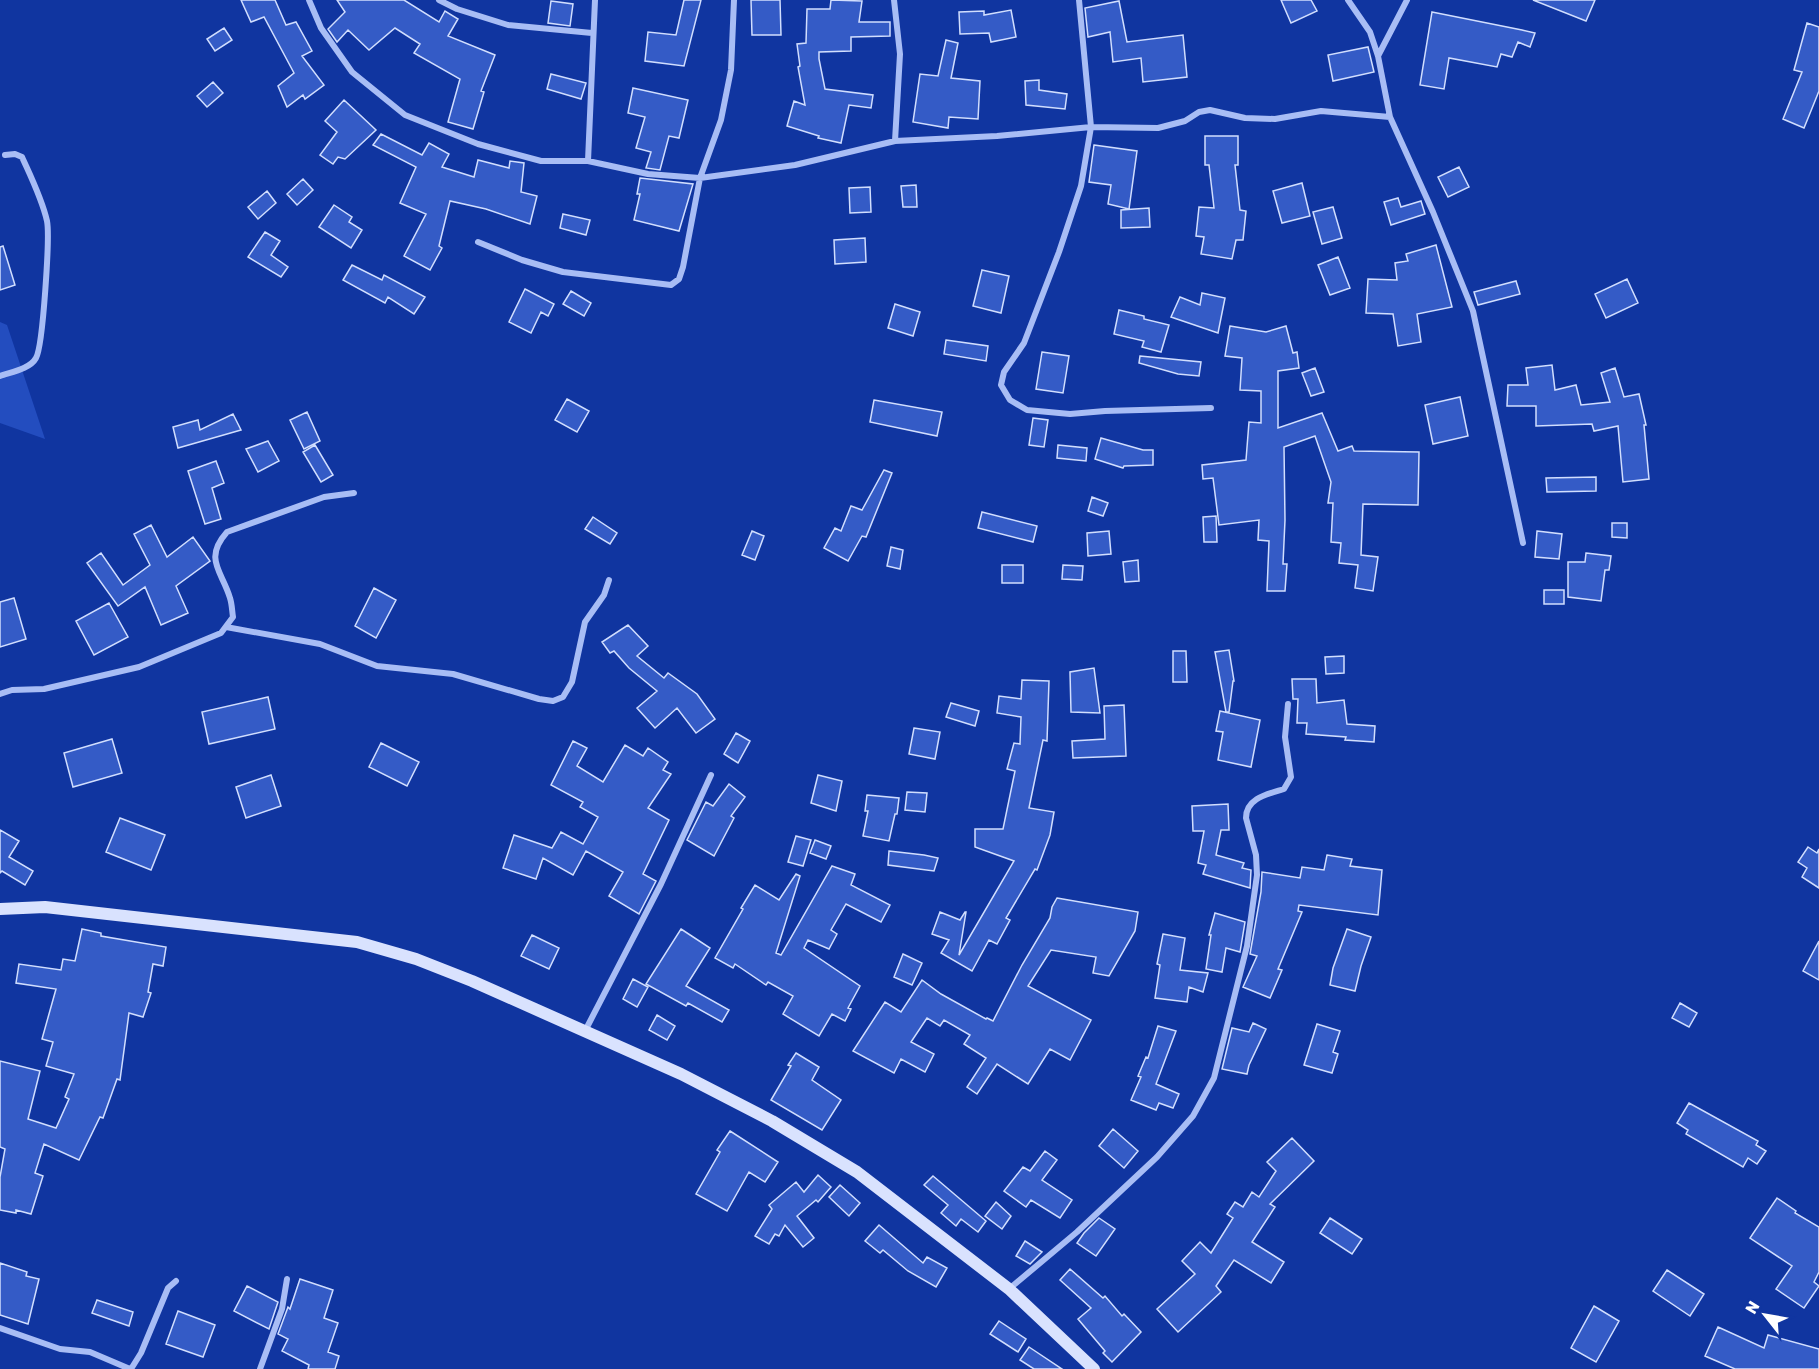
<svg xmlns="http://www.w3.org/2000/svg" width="1819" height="1369" font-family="Rubik,sans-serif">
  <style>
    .green { fill: #234dbf }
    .building { fill: #345bc6; stroke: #d1defe; stroke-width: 1.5 }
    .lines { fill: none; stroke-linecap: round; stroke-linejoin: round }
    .street { stroke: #a8bdf5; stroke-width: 6 }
    .secondary { stroke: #d9e2fe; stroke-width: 12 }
  </style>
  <rect width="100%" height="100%" fill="#1035a0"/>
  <path class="green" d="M0,322l7,3 38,114 -45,-16z"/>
  <path class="building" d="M241,0h34l11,25 10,-3 16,29 -10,5 22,29 -19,14 -2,-4 -16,12 -9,-21 16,-13 -30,-56 -13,5z
    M337,0h67l35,22 6,-11 13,8 -10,17 47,19 -14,36 3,1 -11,37 -25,-7 12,-43 -46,-26 6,-9 -25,-16 -26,22 -21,-20 -11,12 -9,-13 17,-17z
    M684,0h17l-17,66 -39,-5 3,-29 28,3z
    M751,0h29l1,35h-29z
    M831,0l31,1 -3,21h31v14l-39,1v14l-32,1v7l6,30 48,6 -2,13 -22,-3 -8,38 -23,-5 1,-2 -32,-10 7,-25 11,4 -7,-38 2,-1 -3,-22 9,-1 1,-34h23z
    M1281,0h30l6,11 -26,12z
    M1533,0h62l-9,21z
    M551,1l22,3 -3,22 -22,-3z
    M1119,1l8,41 56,-7 4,42 -44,5 -2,-24 -28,4 -3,-30 -22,5 -3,-29z
    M1011,10l5,27 -25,5 -2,-9 -29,1 -1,-22 25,-1v4z
    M1432,12l90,18 13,3 -5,14 -12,-5 -6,15 -11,-3 -4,13 -48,-9 -5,31 -24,-4z
    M1807,23l12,4v64l-15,37 -21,-9 19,-47 -8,-2z
    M224,28l8,12 -17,11 -8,-12z
    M946,40l12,3 -7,35 29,3 -2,38 -29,-2 -1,11 -35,-6 7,-48 18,2z
    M1368,47l6,25 -41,9 -5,-26z
    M551,74l35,9 -5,16 -34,-10z
    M1039,80v10l28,4 -2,15 -39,-4 -1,-24z
    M213,82l10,11 -16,14 -10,-11z
    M633,88l55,12 -9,38 -10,-2 -9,34 -14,-2 5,-16 -15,-4 9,-31 -17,-4z
    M344,100l32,30 -31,29 -7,-2 -5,7 -13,-9 17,-23 -12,-11z
    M381,134l41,21 7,-12 20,11 -7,13 32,10 4,-17 31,8 1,-7 14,2 -3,29 16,4 -7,28 -44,-15 -36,-8 -11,45 3,2 -12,22 -26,-14 22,-42 -26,-11 16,-36 -43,-22z
    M1205,136h33v29h-3l5,45 6,1 -3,29h-7l-4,19 -31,-5 3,-17 -8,-1 3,-29 15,1 -5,-43h-4z
    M1094,145l43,6 -8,58 -21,-5 3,-19 -22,-3z
    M1459,167l10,20 -21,10 -10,-20z
    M640,178l53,6 -14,47 -45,-11 6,-26h-3z
    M303,179l10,11 -16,15 -10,-11z
    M1302,183l8,33 -28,7 -9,-32z
    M916,185l1,22h-14l-2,-21z
    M870,187l1,25 -21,1 -1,-25z
    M267,191l9,12 -18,16 -10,-12z
    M1398,198l3,9 20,-6 4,13 -34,11 -7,-23z
    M334,205l18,12 -3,5 13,8 -11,18 -32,-21z
    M1333,207l9,31 -20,6 -9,-32z
    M1149,208l1,19 -29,1v-18z
    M563,214l27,6 -4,15 -26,-7z
    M265,232l15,9 -9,14 17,12 -7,10 -33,-20z
    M865,238l1,24 -31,2 -1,-24z
    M1436,245l16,62 -35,7 4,28 -23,4 -5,-32 -27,-1 2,-34 29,1 -2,-17 13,-2 -2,-7z
    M3,246l12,39 -15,5v-43z
    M1338,257l12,31 -20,7 -12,-30z
    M352,265l30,15 2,-5 41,22 -11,17 -26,-17 -3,6 -42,-23z
    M982,270l27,6 -8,37 -28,-7z
    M1627,279l11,24 -32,15 -11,-24z
    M1516,281l4,13 -42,11 -4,-13z
    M525,289l29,15 -6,12 -7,-4 -10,21 -22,-11z
    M571,291l20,12 -7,13 -21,-12z
    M1202,293l23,5 -7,35 -47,-16 9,-20 20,8z
    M895,304l25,8 -7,24 -25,-8z
    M1119,310l25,6v3l25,6 -8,27 -19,-5 2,-6 -30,-7z
    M1230,326l36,6 20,-6 7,27 4,-1 2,16 -21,3v57l44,-15 16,38 14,-5 2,5 65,1 -1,53 -55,-1 -2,51 17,2 -5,34 -18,-3 3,-23 -19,-2 2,-20 -10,-1 2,-39h-5l3,-21 -16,-46 -31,11 1,73 -2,44h4l-2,27h-18l2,-50 -11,-1 1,-20 -40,5 -6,-47 -10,1 -1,-14 44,-5 3,-38 12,1v-32l-21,-1 2,-32 -17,-2z
    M946,340l42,6 -2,15 -42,-7z
    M1042,352l27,4 -6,37 -27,-4z
    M1140,356l61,6 -2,14 -21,-2 -39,-11z
    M1552,365l3,25 21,-5 5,20 29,-3 -9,-29 14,-5 9,29 15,-3 7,31h-2l5,54 -26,3 -5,-56 -24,5 -2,-7 -56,2v-20h-29l1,-21h20l-2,-17z
    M1315,368l9,24 -13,4 -9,-23z
    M1460,397l8,39 -35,8 -8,-39z
    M567,399l22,12 -12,21 -22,-12z
    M874,400l68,12 -5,24 -67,-14z
    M307,412l13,29 -16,8 -14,-29z
    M233,414l8,16 -63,18 -5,-21 25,-7 2,10z
    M1033,418l15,2 -4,27 -15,-2z
    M1101,438l42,12h10v15l-29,1 -1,2 -28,-9z
    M268,441l11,20 -21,11 -12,-23z
    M315,445l18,30 -12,7 -18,-30z
    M1058,445l29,3 -1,13 -29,-3z
    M216,461l8,22 -12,5 9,31 -16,5 -17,-53z
    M884,470l8,3 -26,64 -4,-1 -14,25 -24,-13 11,-20 6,3 10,-25 11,4z
    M1596,477v14l-49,1 -1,-14z
    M1092,497l16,6 -5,13 -15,-5z
    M982,512l55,14 -4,16 -55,-14z
    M1216,516l1,26h-13l-1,-25z
    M593,517l24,16 -7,11 -25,-15z
    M1612,523h15v15l-15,-1z
    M151,525l16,32 26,-20 17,24 -34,25 12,27 -27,12 -16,-38 -27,19 -31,-43 14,-10 22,32 27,-20 -16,-31z
    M752,531l12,5 -9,24 -13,-5z
    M1109,531l2,23 -23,2 -1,-23z
    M1537,531l25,3 -3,25 -24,-2z
    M891,547l12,3 -3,19 -13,-3z
    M1586,553l25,3 -2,14h-4l-4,31 -33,-4v-35h17z
    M1138,560l1,21 -14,1 -2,-20z
    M1002,565h21v18h-21z
    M1063,565l20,1 -1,14 -20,-1z
    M374,588l22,12 -20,38 -21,-12z
    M1544,590h20v14h-20z
    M14,598l12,41 -26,8v-45z
    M109,603l19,34 -34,18 -18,-34z
    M628,625l20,21 -11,10 27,22 4,-5 29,21 18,25 -19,14 -19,-25 -22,20 -18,-20 20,-17 -28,-23 -15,-17 -4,2 -8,-11z
    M1229,650l5,31h-1l-4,31h-3l-11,-60z
    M1173,651h13l1,31h-14z
    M1344,656v17l-18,1 -1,-17z
    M1094,668l6,45 -29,-1 -1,-40z
    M1292,679h24l1,24 27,-3 3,24 28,2 -1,16 -29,-2 1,-3 -40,-3 1,-11h-10l1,-24h-5z
    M1022,680l27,1 -2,60 -4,-1 -14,68 25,4 -4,23 -13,35 -2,-1 -29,49 4,2 -13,24 -8,-4 -17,31 -31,-18 8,-13 -17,-6 8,-22 20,8 5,-8h1l-7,43 55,-94 -39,-14v-18h28l12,-58 -8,-2 7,-26 6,1 1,-27 -24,-4 2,-17 22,3z
    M268,697l7,32 -66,15 -7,-32z
    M951,703l28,8 -4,15 -29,-9z
    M1124,705l2,51 -53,2 -1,-17 33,-2 -1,-33z
    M1220,711l40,9 -9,47 -33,-7 5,-28 -7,-1z
    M914,728l26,4 -5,27 -26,-5z
    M736,733l14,8 -12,22 -14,-9z
    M112,739l10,34 -49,14 -9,-34z
    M573,741l14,7 -10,18 26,16 22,-37 18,11 5,-8 20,14 -5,8 8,4 -23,34 21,12 -26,54 13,7 -17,33 -30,-18 14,-24 -37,-21 -13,24 -30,-17 -7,21 -33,-11 11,-33 38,13 9,-16 22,12 15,-27 -18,-10 3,-5 -32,-17z
    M381,743l38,19 -12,24 -38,-19z
    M271,775l10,31 -35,12 -10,-31z
    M818,775l24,6 -6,30 -25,-8z
    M729,784l16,13 -14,19 3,2 -20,38 -27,-16 19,-38 7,4z
    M907,792l20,1 -2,19 -20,-2z
    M867,795l32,3 -2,16h-2l-6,27 -26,-5 5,-25h-3z
    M1228,804l1,26h-8l-5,25 28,8 -2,5 9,2 -1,18 -47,-14 3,-9 -8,-2 6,-32h-11l-1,-25z
    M120,818l45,17 -14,35 -45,-18z
    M0,830l19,11 -10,16 24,14 -8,14 -23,-14 -2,2z
    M796,836l15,4 -8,26 -15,-4z
    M815,840l16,6 -5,13 -16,-6z
    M1808,847l9,6 2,-4v39l-17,-11 5,-9 -9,-6z
    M889,851l35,4 14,3 -4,13 -46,-6z
    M1327,855l25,4 -2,7 32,4 -4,45 -79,-10 -1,6 4,1 -24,57 4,1 -12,28 -27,-11 14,-31 -7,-2 11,-62 1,-20 38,6 2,-11 22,3z
    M832,866l23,8 -4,11 39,20 -9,17 -35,-18 -15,26 6,4 -8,15 -21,-9 -4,8 56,38 -12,22 3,1 -6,12 -13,-7 -13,22 -36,-22 10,-18 -25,-14 -2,3 -31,-21 -2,4 -18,-10 28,-49 -2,-1 14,-23 24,15 17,-26 4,2 -24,77 5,2z
    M1057,898l81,14 -3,19 -26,45 -16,-3 3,-16 -45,-7 -23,36 63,34 -21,40 -20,-11 -22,35 -31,-20 -20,30 -10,-7 19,-29 -22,-14 6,-9 -26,-15 -4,6 -13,-8 -16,24 23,12 -9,18 -24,-13 -7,14 -41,-22 32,-49 16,10 21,-32 19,14 45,25 1,-1 6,3 29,-56 28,-47 2,-11z
    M1215,913l30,9 -5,30 -14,-4 -4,24 -16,-3 5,-34h-2z
    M82,929l19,4v3l65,11 -3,19 -10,-2 -5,28 3,1 -8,24 -14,-4 -9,67 -3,-1 -14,39 -3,-1 -21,43 -35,-16 -9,29 8,3 -12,38 -15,-4v3l-16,-3v-33l5,-28 -5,-2v-86l40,10 -12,48 28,9 13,-29 -4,-2 9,-23 -28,-8 7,-24 -11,-3 14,-50 -40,-6 3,-19 42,6 2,-11 12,2z
    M681,929l29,19 -24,38 43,24 -7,12 -34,-19 -2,3 -40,-22z
    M1347,929l24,8 -10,29 -6,25 -25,-6 3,-17z
    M1163,934l22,4 -5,32 28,3 -5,19 -14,-5 -2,15 -32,-4 5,-33 -3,-1z
    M532,935l27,13 -10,21 -28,-13z
    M1819,941v39l-16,-9z
    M903,954l19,9 -10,22 -18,-8z
    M633,979l15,8 -11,20 -14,-8z
    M1680,1003l17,10 -8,14 -17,-9z
    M657,1015l18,11 -8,14 -18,-10z
    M1253,1023l13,6 -17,36 -2,9 -25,-5 10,-41 17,4z
    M1317,1024l23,7 -7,21 5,2 -6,19 -28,-8z
    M1158,1026l18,5 -20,53 23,10 -6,14 -14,-5 -3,7 -25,-10 10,-23 -3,-1 8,-19 2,1z
    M796,1053l23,14 -7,13 29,20 -19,30 -51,-30 20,-34 -3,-1z
    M1689,1103l69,38 -2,4 10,6 -9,13 -9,-6 -5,9 -57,-33 2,-4 -11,-7z
    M1113,1129l25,22 -14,17 -25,-22z
    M730,1131l48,31 -13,20 -16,-10 -22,39 -31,-17 24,-42 -3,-2z
    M1292,1138l22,23 -44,43 5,3 -23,35 32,20 -13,21 -37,-23 -18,26 5,6 -43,40 -21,-23 38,-35 -13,-13 18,-19 11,11 22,-35 -6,-4 8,-12 8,5 9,-15 7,5 17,-26 -9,-9z
    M1045,1151l12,9 -15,20 30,20 -12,18 -29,-18 -5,7 -22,-16 19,-24 7,4z
    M818,1175l13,12 -13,15 -2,-2 -19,16 17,22 -11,9 -18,-22 -6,11 -4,-2 -6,10 -14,-8 17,-27 -3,-4 27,-23 8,10z
    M933,1176l53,45 -8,11 -17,-13 -5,7 -15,-13 7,-8 -24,-20z
    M840,1185l20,18 -11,13 -20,-19z
    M1777,1198l19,13 -1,2 24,14v45l-5,10 5,4 -15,22 -28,-19 16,-23 -42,-28z
    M996,1202l15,14 -9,13 -17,-13z
    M1099,1218l16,11 -19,27 -19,-13 7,-10z
    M1330,1218l32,21 -10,15 -32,-21z
    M879,1225l44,38 4,-6 20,11 -11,19 -28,-16 -25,-21 -3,3 -15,-12z
    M1025,1241l17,11 -12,12 -14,-8z
    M0,1263l27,9 -1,4 13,3 -11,45 -28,-9z
    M1070,1269l33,29 2,-2 17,20 2,-2 17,18 -29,30 -9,-9 2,-2 -27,-32 13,-11 -31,-28z
    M1667,1270l37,24 -14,22 -37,-25z
    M300,1279l33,11 -9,28 14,5 -10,29 11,4 -4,13h-27l1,-4 -27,-14 6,-12 -10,-5 10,-27 2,2z
    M247,1286l31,16 -9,27 -35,-18z
    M97,1300l36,12 -4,14 -37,-13z
    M1594,1306l25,15 -23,41 -25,-14z
    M178,1311l37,14 -12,32 -37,-13z
    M999,1321l27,18 -8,13 -28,-18z
    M1718,1327l46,21 4,-13 51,14v20h-84l-30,-13z
    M1029,1347l33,22h-28l-14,-9z"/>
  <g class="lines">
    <path class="street" d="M309,0l12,28 31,44 53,43 73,29 63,17h47l60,13 52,4 95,-13 100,-24 102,-5 94,-9 67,1 27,-7 14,-9 11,-2 35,8 30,1 46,-8 69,6
      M439,0l18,9 51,16 84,8
      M894,0l6,54 -5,87
      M1079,0l12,127 -10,59 -22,66 -35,91 -20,29 -3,13 9,15 17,10 43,4 35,-3 106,-3
      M1348,0l22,32 8,24 12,61 43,95 40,99 50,232
      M1378,56l29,-56
      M588,161l7,-161
      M478,242l44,18 41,12 108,13 8,-6 4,-12 17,-89 21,-58 10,-50 3,-70
      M0,376c11,-4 30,-7 36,-18 7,-12 14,-122 11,-137 -5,-22 -16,-44 -25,-64l-7,-3 -10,1
      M226,627l94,17 57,22 76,8 86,25 14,2 10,-4 9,-15 13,-60 19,-27 5,-15
      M0,694l12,-4 32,-1 95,-22 82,-34 12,-16c-1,-6 -1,-13 -3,-19 -8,-27 -27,-39 -3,-66l97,-35 30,-4
      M585,1031l76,-147 50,-109
      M1009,1289l68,-57 80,-75 36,-41 21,-38 33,-132 10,-71 -1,-20 -10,-37c0,-20 22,-24 38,-29l7,-12 -6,-40 3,-33
      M0,1328l60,21 30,3 40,17
      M131,1369l10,-16 27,-65 8,-7
      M260,1369l22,-60 5,-30"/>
    <path class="secondary" d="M0,909l45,-2 312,35 59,17 56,22 209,93 91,47 85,51 152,117 85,80"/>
  </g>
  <g transform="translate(1765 1315) rotate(301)" stroke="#1035a0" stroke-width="4.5" paint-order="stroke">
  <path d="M0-4.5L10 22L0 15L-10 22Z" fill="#ffffff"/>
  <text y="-9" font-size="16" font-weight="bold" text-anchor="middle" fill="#ffffff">N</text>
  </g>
</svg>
